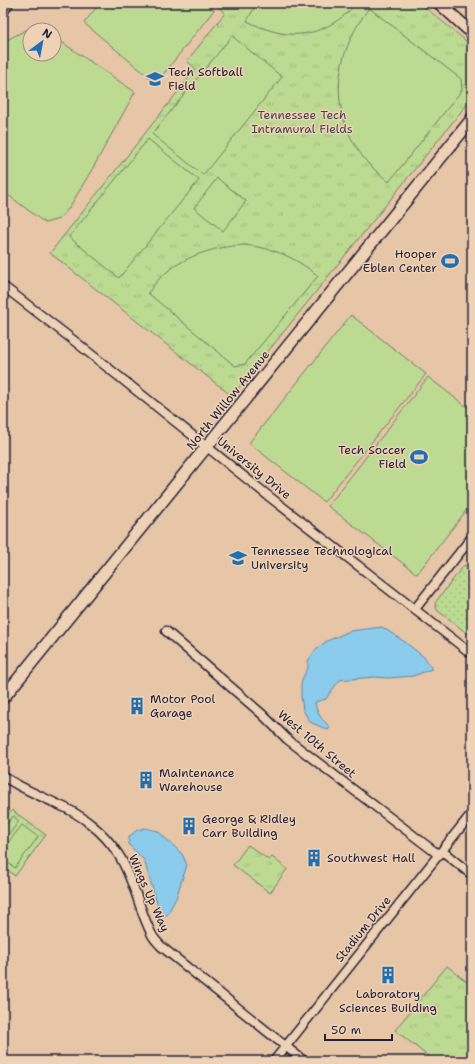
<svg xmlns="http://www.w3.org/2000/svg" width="475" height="1064" font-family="'Shantell Sans',sans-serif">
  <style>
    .grass { fill: url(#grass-dots); stroke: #707e66 }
    .park { fill: url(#park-tufts); stroke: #707e66 }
    .pitch { fill: #bdda92; stroke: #707e66 }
    .water { fill: #8bcbec; stroke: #6187a5 }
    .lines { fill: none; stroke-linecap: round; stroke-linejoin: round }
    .minor-casing { stroke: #22223b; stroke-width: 11 }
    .secondary-casing { stroke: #22223b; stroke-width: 14 }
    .minor { stroke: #efd2b5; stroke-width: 8 }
    .secondary { stroke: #efd2b5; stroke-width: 11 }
    .labels { text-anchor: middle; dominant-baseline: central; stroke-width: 3; stroke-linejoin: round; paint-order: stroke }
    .poi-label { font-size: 12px; fill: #22223b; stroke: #efd2b5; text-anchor: start }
    .park-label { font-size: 12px; fill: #41474c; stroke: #efd2b5 }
    .street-label { font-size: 12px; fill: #22223b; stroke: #efd2b5 }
  </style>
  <defs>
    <pattern id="grass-dots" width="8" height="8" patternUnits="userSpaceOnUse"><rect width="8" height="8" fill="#bdda92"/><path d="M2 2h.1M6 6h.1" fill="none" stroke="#a2bb7f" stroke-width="1.8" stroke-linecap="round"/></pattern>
    <pattern id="park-tufts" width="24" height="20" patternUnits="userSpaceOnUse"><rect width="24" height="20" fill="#bdda92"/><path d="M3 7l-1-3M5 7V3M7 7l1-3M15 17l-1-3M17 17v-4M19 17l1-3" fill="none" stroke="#a2bb7f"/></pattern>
  </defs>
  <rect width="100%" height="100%" fill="#e7c5a7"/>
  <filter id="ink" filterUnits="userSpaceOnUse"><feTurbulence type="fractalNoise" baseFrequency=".025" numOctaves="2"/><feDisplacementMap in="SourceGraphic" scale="8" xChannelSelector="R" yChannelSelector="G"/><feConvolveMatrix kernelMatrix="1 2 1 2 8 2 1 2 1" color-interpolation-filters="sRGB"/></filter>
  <g filter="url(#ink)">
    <path class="grass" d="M464,565l8,6v66l-35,-27 -2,-7z"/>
    <path class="park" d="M217,3h203l52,43v52l-240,298 -182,-143 146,-184 -9,-8 38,-48 -9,-8z
      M12,810l34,25 -31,41 -12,-10v-44z
      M248,845l21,15 3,-3 15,12 -17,24 -37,-28z
      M447,966l25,20v75h-38l-39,-31z"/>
    <path class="pitch" d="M100,3h105l9,7 -52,66 -12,2 -66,-55z
      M257,3h99c-13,17 -34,29 -55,31 -18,2 -38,-5 -54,-13z
      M369,8l92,71 1,11 -73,92c-8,-7 -16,-13 -23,-21 -39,-49 -33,-105 3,-153z
      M26,30l4,2v22h24v-16l3,1 78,53 -41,74 -25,42 -10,11 -14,4 -42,-32v-149z
      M232,36l50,41 -79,98 -51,-41z
      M148,139l51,41 -80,98 -50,-41z
      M217,178l29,23 -23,30 -29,-23z
      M244,245c30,3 51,12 74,31l-73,88 -10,2 -87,-73c4,-5 8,-11 12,-15 23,-22 53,-31 84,-33z
      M351,315l75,59 -102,128 -75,-59z
      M428,377l44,34v92l-55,71 -89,-68z
      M13,816l6,5 -11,15 -5,-4v-3z
      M22,825l16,12 -23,31 -12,-9v-10z"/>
    <path class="water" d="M382,627l23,15 20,16 7,11 -19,7 -25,2 -14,-1 -34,3c-5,6 -10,12 -14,19l-11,3c2,13 6,16 15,25l-2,3 -18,-8 -7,-12 -2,-14v-11l2,-8 5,-9v-7l8,-12 11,-8 23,-10z
      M145,828l13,3 24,23 5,11 -11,33 -9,17 -3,1 -3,-2 -2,-4 -15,-50 -15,-15v-8l8,-7z"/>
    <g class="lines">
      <g class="minor-casing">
        <path id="minor" d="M3,13l6,-10
          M3,286l74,57 194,155 201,156
          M415,609l57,-72
          M166,631l96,83 25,25 152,116
          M3,776c17,12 36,19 54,28 24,10 47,28 61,50 14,21 19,47 29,70 2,5 4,10 7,14 2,3 5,6 8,9l142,114
          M446,854l26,21
          M274,1061l198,-248"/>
      </g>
      <g class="secondary-casing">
        <path id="secondary" d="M439,3l33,30
          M3,698l469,-579"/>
      </g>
      <use href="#minor" class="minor"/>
      <use href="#secondary" class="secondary"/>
    </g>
  </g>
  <defs>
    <g id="university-bare" transform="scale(1.38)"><path d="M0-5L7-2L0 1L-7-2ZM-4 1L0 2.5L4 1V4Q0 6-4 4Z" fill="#1f6fb2" stroke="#efd2b5" stroke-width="2.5" paint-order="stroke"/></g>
    <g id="stadium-bare" transform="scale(1.38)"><path d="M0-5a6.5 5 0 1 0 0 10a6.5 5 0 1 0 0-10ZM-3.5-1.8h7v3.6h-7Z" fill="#1f6fb2" stroke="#efd2b5" stroke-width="2.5" paint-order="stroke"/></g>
    <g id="building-bare" transform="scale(1.38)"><path d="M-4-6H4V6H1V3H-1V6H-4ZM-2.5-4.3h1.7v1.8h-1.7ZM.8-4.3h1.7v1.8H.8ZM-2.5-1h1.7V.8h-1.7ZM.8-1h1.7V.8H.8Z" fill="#1f6fb2" stroke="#efd2b5" stroke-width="2.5" paint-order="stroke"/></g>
  </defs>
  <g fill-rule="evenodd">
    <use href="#university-bare" x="155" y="79"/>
    <use href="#stadium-bare" x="450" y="261"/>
    <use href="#stadium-bare" x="419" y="457"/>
    <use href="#university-bare" x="238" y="558"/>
    <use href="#building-bare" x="137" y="706"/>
    <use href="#building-bare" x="146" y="780"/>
    <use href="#building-bare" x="189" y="826"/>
    <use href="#building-bare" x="314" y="858"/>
    <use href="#building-bare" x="388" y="975"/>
  </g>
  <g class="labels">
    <g class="poi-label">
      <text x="168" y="72">Tech Softball<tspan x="168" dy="14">Field</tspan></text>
      <text x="437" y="254" text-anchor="end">Hooper<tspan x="437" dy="14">Eblen Center</tspan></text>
      <text x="406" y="450" text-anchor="end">Tech Soccer<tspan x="406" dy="14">Field</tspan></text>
      <text x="251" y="551">Tennessee Technological<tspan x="251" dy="14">University</tspan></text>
      <text x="150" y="699">Motor Pool<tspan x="150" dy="14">Garage</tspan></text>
      <text x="159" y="773">Maintenance<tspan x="159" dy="14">Warehouse</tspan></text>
      <text x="202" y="819">George &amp; Ridley<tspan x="202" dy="14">Carr Building</tspan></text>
      <text x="327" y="858">Southwest Hall</text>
      <text x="388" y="994" text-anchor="middle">Laboratory<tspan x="388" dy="14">Sciences Building</tspan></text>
    </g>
    <g class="park-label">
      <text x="302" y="115">Tennessee Tech<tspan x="302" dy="14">Intramural Fields</tspan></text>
    </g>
    <g class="street-label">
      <text transform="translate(228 400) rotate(-51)">North Willow Avenue</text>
      <text transform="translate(254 468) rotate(39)">University Drive</text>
      <text transform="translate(317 744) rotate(40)">West 10th Street</text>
      <text transform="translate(149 893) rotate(66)">Wings Up Way</text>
      <text transform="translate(363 929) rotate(-51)">Stadium Drive</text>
    </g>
  </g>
  <rect width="475" height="1064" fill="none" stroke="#efd2b5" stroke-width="16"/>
  <rect x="8" y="8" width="459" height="1048" fill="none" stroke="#22223b" stroke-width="1.5" filter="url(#ink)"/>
  <g transform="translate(42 42) rotate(32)"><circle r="19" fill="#efd2b5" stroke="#9d8c84"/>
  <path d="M0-3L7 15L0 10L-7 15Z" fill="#1f6fb2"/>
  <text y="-6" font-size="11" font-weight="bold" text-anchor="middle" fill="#22223b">N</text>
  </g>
  <path d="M325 1034v6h67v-6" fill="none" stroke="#22223b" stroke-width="2"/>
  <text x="331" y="1034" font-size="12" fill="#22223b" stroke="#efd2b5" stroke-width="3" paint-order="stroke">50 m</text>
</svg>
